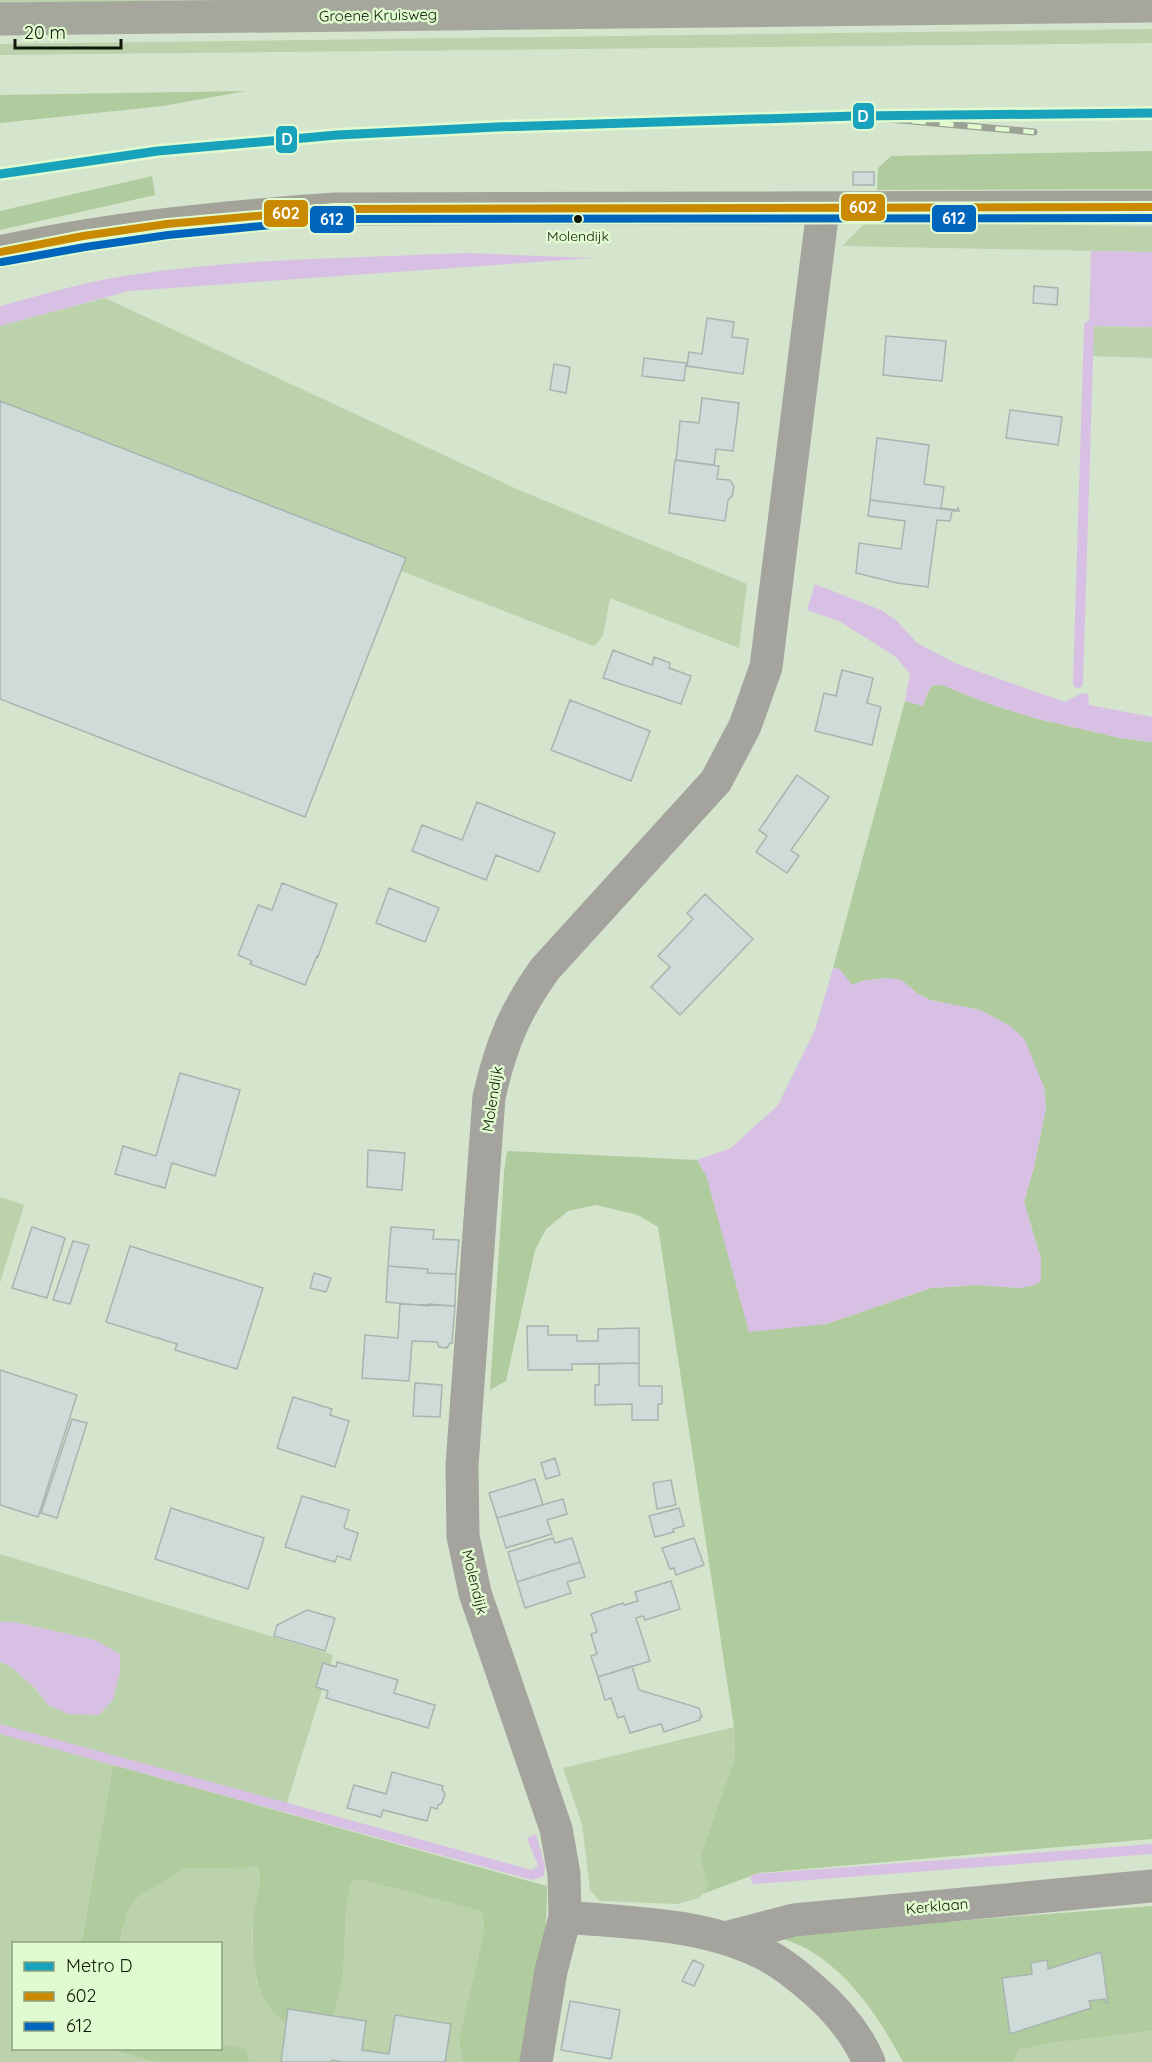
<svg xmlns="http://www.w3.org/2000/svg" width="1152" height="2062" font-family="Quicksand,sans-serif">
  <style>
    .green { fill: #bbd2ac }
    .forest { fill: #b0cc9e }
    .water { fill: #d8c0e4 }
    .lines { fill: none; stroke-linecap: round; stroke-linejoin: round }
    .stream { stroke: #d8c0e4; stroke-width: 10 }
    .building { fill: #cedbd8; stroke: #a7b4b0; stroke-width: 1.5 }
    .street { stroke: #a5a39e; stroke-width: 33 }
    .secondary { stroke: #a3a39a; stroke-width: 33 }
    .primary { stroke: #a5a79c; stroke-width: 33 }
    .rail-casing { stroke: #9ca195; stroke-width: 7 }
    .rail { stroke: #e0fbcf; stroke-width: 4.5; stroke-dasharray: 14; stroke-linecap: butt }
    .bus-1-casing { stroke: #e0fbcf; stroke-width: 12 }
    .bus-2-casing { stroke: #e0fbcf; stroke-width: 12 }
    .bus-1 { stroke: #c98a02; stroke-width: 8 }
    .bus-2 { stroke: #0065bd; stroke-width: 8 }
    .metro-1-casing { stroke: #e0fbcf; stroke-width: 14 }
    .metro-1 { stroke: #19a2bc; stroke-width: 9 }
    .bus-dot { fill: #0f1808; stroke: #e0fbcf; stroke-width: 2 }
    .labels { text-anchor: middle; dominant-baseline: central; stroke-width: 5; stroke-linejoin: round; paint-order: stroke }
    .bus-label { font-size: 14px; fill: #0f1808; stroke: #e0fbcf }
    .street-label { font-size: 15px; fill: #0f1808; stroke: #e0fbcf }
    .line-badge { stroke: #e0fbcf; stroke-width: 2 }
    .badge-label { font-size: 16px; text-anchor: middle; font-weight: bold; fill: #fff }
  </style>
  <rect width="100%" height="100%" fill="#d5e4cc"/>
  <path class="green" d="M0,0h222l-222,3z
    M1152,29v14l-1152,12v-11z
    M865,223l287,3v26l-310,-6z
    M105,298l414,192 228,94 -8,64 -129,-50 -7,38 -9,10 -594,-231v-89z
    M1089,326l63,1v31l-62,-2z
    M0,1197l24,8 -24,78z
    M0,1554l333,101 -49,157 -171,-47 -32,178 -67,1v104l95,1 45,13h-154v-400c20,7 36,27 48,43l72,-33v-17l-25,-15 -81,-18h-14z
    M734,1727l1,30 -35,100 8,30 -9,11 -22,6 -77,-3 -10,-11 -8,-66 -19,-56z
    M258,1866c6,15 -3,34 -5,51 -2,21 1,45 4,66l76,37c3,-16 8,-31 10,-47 3,-28 0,-67 10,-93h9l119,31 3,9 -1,16 -24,102 3,24h-212l-4,-12 -10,-4h-15l-1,-102h-101l9,-34 9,-12 48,-30 58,1z
    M1152,2030v32h-140l7,-12c43,-11 89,-12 133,-20z"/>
  <path class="forest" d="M246,91l-83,15 -163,17v-28z
    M1152,151v38l-275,1 1,-22 13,-12z
    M152,176l3,19 -155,35v-19z
    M933,685h9l42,17 50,16 86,20 32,4v1097l-393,34 -57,21 6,-7 -8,-30 35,-100 -1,-30 -76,-500 -20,-12 -42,-10 -28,6 -22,18 -11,21 -29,131 -16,9 14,-218 3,-21 190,9 9,15 120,149 105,-36 46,-3 43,3 21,-7v-22l-17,-57 10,-35 12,-59 -2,-21 -32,-60 -32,-17 -50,-10 -12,-6 -17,-14 -13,-2 -26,3 -10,4 -12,-15 -7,-2 72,-267 18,5 5,-14z
    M113,1765l434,121c1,59 -13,118 -22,176h-63l-3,-24 24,-102 1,-16 -3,-9 -119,-31h-9c-10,24 -7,66 -10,93 -2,16 -7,32 -10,47l-38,10c-34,-23 -41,-47 -42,-87 0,-9 -1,-18 0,-27 2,-16 11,-35 5,-50l-15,3 -58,-1 -48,30 -9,12 -9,33 -38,1z
    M1152,1906v124c-44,8 -90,9 -133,20l-7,12h-109c-23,-43 -51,-86 -94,-112 -11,-6 -23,-10 -34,-15z
    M221,2046h15l10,4 4,12h-96l-45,-13 111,-1z"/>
  <path class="water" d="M1091,251l61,1v75l-63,-1z
    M467,253l126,5 -464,33 -129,35v-20c45,-12 91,-26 138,-32 109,-16 219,-16 329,-21z
    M815,584l66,26 15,10 21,23 40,21 108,38 15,-8 8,-1 1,12 63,12v25l-32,-4 -86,-20 -50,-16 -42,-17h-9l-5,7 -5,14 -18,-5 5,-27 -14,-17 -57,-36 -32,-11z
    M833,968l7,1 12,16 10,-4 26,-3 14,2 16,14 12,6 50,10 32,17 13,13 19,47 2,21 -12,59 -10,35 17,57v22l-9,5 -12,2 -43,-3 -46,3 -105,36 -77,8 -43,-157 -9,-15 34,-12 47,-43 37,-75z
    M0,1622h14l81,18 25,14v18l-7,28 -14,15 -31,-1 -20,-9 -11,-15 -27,-24 -10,-4z
    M0,1724l532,146 6,-4 -11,-28 9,-4 9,32 -1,10 -12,4 -532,-146z"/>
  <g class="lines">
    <path class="stream" d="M1078,683l11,-357
      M756,1879l396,-30"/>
  </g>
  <path class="building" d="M853,172h21v13h-21z
    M1034,286l24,2 -1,17 -24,-2z
    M707,318l27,4 -2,15 16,2 -5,35 -56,-8 2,-14 13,2z
    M886,336l60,5 -4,40 -59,-6z
    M644,358l42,5 -2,18 -42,-5z
    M554,364l16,3 -4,26 -16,-3z
    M702,398l37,5 -6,48 -17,-2 -2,16 -38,-5 4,-39 19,2z
    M0,401l406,157 -101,259 -305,-118z
    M1010,410l52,7 -4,28 -52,-7z
    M877,438l52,7 -5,39 20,3 -3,21 16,2 1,-2 1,3 -89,-11z
    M675,460l44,6 -2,13 13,1 4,7 -2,9 -4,4 -3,21 -56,-8z
    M870,500l89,11h-7l-2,10 -13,-1 -9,67 -31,-4 -41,-10 3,-30 42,6 4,-28 -37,-5z
    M613,650l39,15 2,-8 16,6 -1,5 22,8 -10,28 -78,-26z
    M842,670l31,8 -6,25 14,4 -9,38 -57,-14 9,-38 12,3z
    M570,700l80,31 -19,50 -80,-31z
    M797,775l32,22 -38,53 8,6 -12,17 -31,-21 11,-16 -8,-6z
    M477,802l78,31 -16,39 -43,-17 -10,25 -74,-29 10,-26 40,15z
    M282,883l55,21 -19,53 -1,-1 -12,29 -55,-21 2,-3 -14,-6 20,-50 14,5z
    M389,888l50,20 -14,34 -49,-19z
    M705,894l48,45 -73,76 -29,-28 19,-20 -12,-11 35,-37 -6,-6z
    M180,1073l60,17 -25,86 -43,-13 -7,25 -50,-14 8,-28 33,10z
    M368,1150l37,3 -3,37 -35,-3z
    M32,1227l33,11 -18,60 -35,-10z
    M391,1227l43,3 -1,9 26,1 -3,34 -29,-1 1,-4 -40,-3z
    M73,1241l16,4 -19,59 -17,-4z
    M130,1246l133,42 -26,81 -62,-19 2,-6 -71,-22z
    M388,1266l40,3 -1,4 29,1 -1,32 -27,-2v2l-42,-4z
    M314,1273l17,5 -5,14 -16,-4z
    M400,1304l55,2 -3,37h-2l-3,5 -8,-1 -2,-5 -25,-1 -3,40 -47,-3 3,-43 33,3z
    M527,1326h21v9h29v6h21v-12l41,-1v35l-67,1v6h-44z
    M639,1363v23h23v18h-4v16h-26v-16l-37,1v-20h4v-21z
    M0,1370l77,25 -39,122 -38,-12z
    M415,1383l27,2 -2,32 -27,-1z
    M293,1397l39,12 -2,6 19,6 -14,46 -58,-19z
    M72,1419l15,4 -30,95 -16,-5z
    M555,1458l5,17 -14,4 -5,-16z
    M535,1479l8,26 -46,13 -8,-25z
    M671,1480l5,25 -19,4 -4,-26z
    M302,1496l47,14 -5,18 14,5 -8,27 -13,-4 -2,6 -50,-15z
    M563,1499l4,15 -20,6 5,14 -46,14 -9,-30z
    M171,1508l93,30 -16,51 -93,-30z
    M679,1508l5,18 -11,3 1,3 -19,5 -6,-21z
    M553,1538l2,5 17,-5 8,24 -63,20 -9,-30z
    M694,1538l10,27 -28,10 -2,-7 -4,1 -8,-21z
    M580,1562l5,15 -18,5 4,11 -46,15 -8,-26z
    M671,1581l9,28 -35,11 -2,-4 -7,2 14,43 -52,16 -7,-21 6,-2 -6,-20 6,-2 -6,-18 32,-11 1,2 14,-4 -3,-9z
    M307,1610l28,8 -10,33 -51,-15 3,-11z
    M337,1662l61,18 -4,13 41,12 -7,23 -102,-30 2,-7 -12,-4 7,-24 13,4z
    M632,1666l7,24 60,18 3,9h-2v3l-36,12 -3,-8 -31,9 -6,-17 -6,2 -7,-20 -6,2 -7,-23z
    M392,1772l51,14 -1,3 3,5 -3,9 -4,2 -1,4 -6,-2 -4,14 -44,-11 -2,7 -34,-9 7,-23 32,9z
    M1101,1952l7,51h-2l-1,-4 -16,2 2,7 -81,26 -8,-56 30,-4 -1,-11 16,-3 1,9z
    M693,1960l11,5 -10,21 -12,-5z
    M570,2001l50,9 -9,49 -50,-9z
    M288,2009l78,12 -4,29 27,4 6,-39 56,9 -6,38h-102l-11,-2 -1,2h-50z"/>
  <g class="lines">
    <path class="street" d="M565,1917c64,6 134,6 193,34 21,9 39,24 56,39 23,20 43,44 55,72
      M725,1938l69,-18 358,-34
      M536,2062l15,-91 14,-54 -1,-43 -8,-45 -81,-236 -12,-57 -1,-71 27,-368c12,-52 25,-85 56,-128l171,-188 29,-55 21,-59 57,-458"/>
    <path class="secondary" d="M0,252c110,-24 223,-35 335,-43l817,-2"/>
    <path class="primary" d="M0,19l1152,-13"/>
    <g class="rail-casing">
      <path id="rail" d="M856,116l178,16"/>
    </g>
    <use href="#rail" class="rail"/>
    <g class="bus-1-casing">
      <path id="bus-1" d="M0,252l83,-16 84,-12 168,-15 817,-2"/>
    </g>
    <g class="bus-2-casing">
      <path id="bus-2" d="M2,262l83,-15 83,-12 167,-16 817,-1"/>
    </g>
    <use href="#bus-1" class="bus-1"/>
    <use href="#bus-2" class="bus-2"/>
    <g class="metro-1-casing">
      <path id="metro-1" d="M0,174l158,-23 179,-16 160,-8 359,-11 296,-3"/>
    </g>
    <use href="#metro-1" class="metro-1"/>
  </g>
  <circle class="bus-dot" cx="578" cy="219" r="5"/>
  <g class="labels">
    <g class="bus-label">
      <text x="578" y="236">Molendijk</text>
    </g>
    <g class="street-label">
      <text transform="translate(378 15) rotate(-1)">Groene Kruisweg</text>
      <text transform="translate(492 1099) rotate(-81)">Molendijk</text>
      <text transform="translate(475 1582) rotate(76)">Molendijk</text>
      <text transform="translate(937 1906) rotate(-5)">Kerklaan</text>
    </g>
  </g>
  <g class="line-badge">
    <rect x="852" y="102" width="23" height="28" rx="6" fill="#19a2bc"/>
    <rect x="275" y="125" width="23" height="29" rx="6" fill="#19a2bc"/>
    <rect x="840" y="193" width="46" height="29" rx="6" fill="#c98a02"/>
    <rect x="263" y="199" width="46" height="29" rx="6" fill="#c98a02"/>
    <rect x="931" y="204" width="46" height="29" rx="6" fill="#0065bd"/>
    <rect x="309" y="205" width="46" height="29" rx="6" fill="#0065bd"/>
  </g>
  <g class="badge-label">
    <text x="863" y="122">D</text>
    <text x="287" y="145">D</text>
    <text x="863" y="213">602</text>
    <text x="286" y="219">602</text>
    <text x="954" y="224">612</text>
    <text x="332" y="225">612</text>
  </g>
  <rect x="12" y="1942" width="210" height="108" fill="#e0fbcf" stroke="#8ca07f" stroke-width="1.5"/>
  <rect x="24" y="1962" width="30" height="9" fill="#19a2bc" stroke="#8ca07f" stroke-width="1.5"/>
  <text x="66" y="1972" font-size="18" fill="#0f1808">Metro D</text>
  <rect x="24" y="1992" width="30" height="9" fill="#c98a02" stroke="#8ca07f" stroke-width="1.5"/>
  <text x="66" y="2002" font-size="18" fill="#0f1808">602</text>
  <rect x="24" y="2022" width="30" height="9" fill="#0065bd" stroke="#8ca07f" stroke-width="1.5"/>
  <text x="66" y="2032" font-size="18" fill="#0f1808">612</text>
  <path d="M15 39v9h106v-9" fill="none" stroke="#0f1808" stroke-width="3"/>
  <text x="24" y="39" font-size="18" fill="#0f1808" stroke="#e0fbcf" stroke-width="4.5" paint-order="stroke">20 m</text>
</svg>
